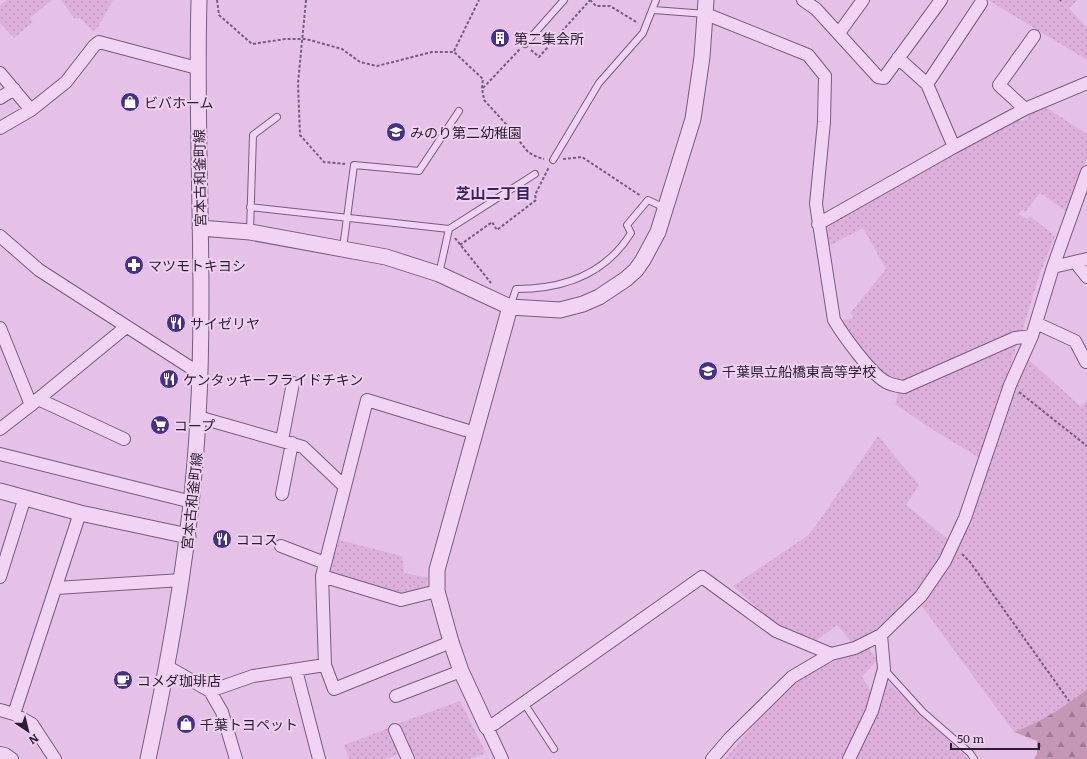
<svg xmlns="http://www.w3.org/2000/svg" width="1087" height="759" font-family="Literata,'Noto Sans JP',serif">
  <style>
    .farmland { fill: url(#farmland-dots) }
    .forest { fill: url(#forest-firs) }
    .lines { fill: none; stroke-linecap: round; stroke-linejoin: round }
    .service-casing { stroke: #765b80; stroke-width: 8 }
    .minor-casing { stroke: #765b80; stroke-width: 14 }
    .tertiary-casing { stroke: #765b80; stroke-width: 17 }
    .path { stroke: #765b80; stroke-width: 2; stroke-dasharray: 3 2; stroke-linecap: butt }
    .service { stroke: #f1d3f4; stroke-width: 6 }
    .minor { stroke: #f1d3f4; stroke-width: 12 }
    .tertiary { stroke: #f1d3f4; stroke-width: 15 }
    .labels { text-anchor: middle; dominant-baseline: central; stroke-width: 4; stroke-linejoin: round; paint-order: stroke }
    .poi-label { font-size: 14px; fill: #2b1d31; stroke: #eed0f1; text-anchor: start }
    .street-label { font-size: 14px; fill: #2b1d31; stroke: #eed0f1 }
    .neighbourhood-label { font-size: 15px; font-weight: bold; fill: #392159; stroke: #eed0f1 }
  </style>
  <defs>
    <pattern id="farmland-dots" width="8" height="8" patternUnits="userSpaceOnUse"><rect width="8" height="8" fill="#ddb0db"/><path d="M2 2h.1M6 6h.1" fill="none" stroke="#be97bc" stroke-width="1.8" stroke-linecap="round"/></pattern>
    <pattern id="forest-firs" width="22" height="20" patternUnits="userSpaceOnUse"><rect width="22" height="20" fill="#c597b6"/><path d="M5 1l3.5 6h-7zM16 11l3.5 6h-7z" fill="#a07b95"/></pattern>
  </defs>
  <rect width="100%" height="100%" fill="#e5c1e8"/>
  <path class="farmland" d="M7,0h45l-22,18 3,4 -19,16 -14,-15v-18z
    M61,0h52l-15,27 -5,4 -12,-12 -7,-1z
    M988,0h90l-9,8 18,20v32z
    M1044,106l43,28v25l-21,52 -26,-18 -15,19 -3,-2 -3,4 8,5 3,-3 25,20 -15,37 -18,59 -120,52 -21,-9 -42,-54 14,-3 -2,-6 35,-43 -23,-41 -34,18 -5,-15 2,-6 193,-107 3,3 6,-4 -2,-3z
    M1012,342l5,2 -36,115 -54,-33 -32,-22 4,-13z
    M1026,357l54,49 7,-5v288l-17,14 -36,22 -20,7 -93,-127 26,-38z
    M878,436l41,49 -13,20 44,36 -32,52 -33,32 -19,12 -15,5 -14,-17 -20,15 -42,-16 -42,-38 74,-50 7,-8z
    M339,540l63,16 2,17 25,5 -3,8 -26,8 -68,-20 -2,-3z
    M869,648l8,12 -15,17 11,17 -28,65h-120l42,-50 33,-30 32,-17z
    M886,680l36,35 46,44h-115z
    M460,701l26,52 -17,6h-57l-15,-35z
    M391,727l10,26 -15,6h-37l-5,-14z"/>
  <path class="forest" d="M1087,689v70h-53l3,-5v-13l-23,-9c27,-10 51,-25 73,-43z"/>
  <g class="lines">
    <g class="service-casing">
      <path id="service" d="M654,10l52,4
        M525,44l39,-44
        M553,160l46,-77 44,-50 13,-33
        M250,207l199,22 86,-55
        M250,231l3,-96 24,-18
        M343,248l11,-83 65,6 40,-60
        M439,274l10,-45
        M510,307l6,-18c47,0 89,-14 115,-56l-4,-8 21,-25 17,8
        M884,669l39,43 47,41 4,6
        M524,703l30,46"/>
    </g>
    <g class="minor-casing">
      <path id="minor" d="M803,0l13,9 62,68 6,1 57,-78
        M706,14l102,41 17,21 -1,46 -8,82 18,116c9,15 37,54 52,62 5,3 12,4 18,5l111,-49 17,-2
        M839,33l24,-33
        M898,58l29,26 27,63
        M0,73l31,37
        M927,84l54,-81
        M0,98l14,-9
        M1025,109l-26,-24 35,-49
        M0,128l31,-18 35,-28 28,-36 5,-4 98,26
        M818,224l136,-77 71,-38 62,-26
        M0,236l39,34 160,103
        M1076,263l11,14
        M1053,267l34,-8
        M1036,323l39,18 11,21
        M0,328l31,77
        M38,399l86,40
        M198,417l105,30 41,39
        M0,429l31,-24 95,-78
        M282,440l11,-57
        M0,454l192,48
        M282,494l10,-51
        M281,546l44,17
        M322,576l79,24 36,-9
        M0,577l25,-80
        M56,588l126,-8
        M451,642l-117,47 -9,-24 -3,-89 45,-176 108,33
        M168,667l42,24 12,21 14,47
        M296,670l23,89
        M210,691l43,-15 72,-11
        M396,696l65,-25
        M0,710l14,4 18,10 23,35
        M14,714l66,-201
        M395,730l13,29
        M0,753l5,1 7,5
        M502,759l-15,-32 7,-3 208,-147 74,54 55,23
        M712,759l18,-21 62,-61 39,-23 24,-6 26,-13 40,-39 24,-35 20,-43 45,-133 22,-49 21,-69 34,-95
        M849,759l23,-48 12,-42 -3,-34"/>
    </g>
    <g class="tertiary-casing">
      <path id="tertiary" d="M200,228l50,4 136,25 53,17 71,33 50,3 23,-6 16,-7 27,-18 10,-9 7,-10 15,-28 35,-113 9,-62 4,-57
        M0,491l80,22 108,23
        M487,727l-26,-56 -10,-29 -14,-51v-21l73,-263
        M148,759c24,-113 44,-226 50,-341 8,-139 -3,-279 1,-418"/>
    </g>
    <path class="path" d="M217,0l2,15 33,29 33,-5h21l36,10 18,13 17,4 55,-14h22l29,27 -1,9 2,12 22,24 22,28 9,5 7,2
      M306,0l-8,83 2,52 24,27 21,2
      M590,0l6,6h14l28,17
      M1060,1l1,-1
      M531,50l8,7 51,-57
      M454,51l25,-51
      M483,88l37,-39
      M563,159l19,-2 59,39
      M455,238l36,45
      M460,245l32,-23 5,8 39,-30 -1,-5 14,-28
      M1019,392l68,54
      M962,554l8,8 99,139"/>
    <use href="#service" class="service"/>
    <use href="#minor" class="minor"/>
    <use href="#tertiary" class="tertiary"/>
  </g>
  <defs>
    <g id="building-disc" transform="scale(1)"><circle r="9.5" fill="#433188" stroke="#eed0f1"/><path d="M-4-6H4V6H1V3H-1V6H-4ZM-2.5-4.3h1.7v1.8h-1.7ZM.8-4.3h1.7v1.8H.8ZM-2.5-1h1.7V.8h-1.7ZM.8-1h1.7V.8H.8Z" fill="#fff"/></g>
    <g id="shop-disc" transform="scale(1)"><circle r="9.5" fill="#433188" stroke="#eed0f1"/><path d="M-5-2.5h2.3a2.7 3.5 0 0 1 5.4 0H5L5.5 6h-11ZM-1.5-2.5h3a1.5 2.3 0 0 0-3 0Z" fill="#fff"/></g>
    <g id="school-disc" transform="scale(1)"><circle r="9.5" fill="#433188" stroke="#eed0f1"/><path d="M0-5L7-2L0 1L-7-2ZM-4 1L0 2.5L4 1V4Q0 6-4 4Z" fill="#fff"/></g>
    <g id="pharmacy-disc" transform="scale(1)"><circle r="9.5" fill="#433188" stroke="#eed0f1"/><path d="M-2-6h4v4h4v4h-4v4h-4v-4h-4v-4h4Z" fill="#fff"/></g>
    <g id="restaurant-disc" transform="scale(1)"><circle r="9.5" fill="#433188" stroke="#eed0f1"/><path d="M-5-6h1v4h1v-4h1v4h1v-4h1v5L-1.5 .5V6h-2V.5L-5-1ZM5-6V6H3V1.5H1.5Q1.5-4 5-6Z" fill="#fff"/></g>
    <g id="supermarket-disc" transform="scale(1)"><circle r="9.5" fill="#433188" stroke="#eed0f1"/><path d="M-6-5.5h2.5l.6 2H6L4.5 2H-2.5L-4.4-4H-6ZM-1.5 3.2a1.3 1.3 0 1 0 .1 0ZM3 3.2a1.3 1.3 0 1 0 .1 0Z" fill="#fff"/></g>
    <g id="cafe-disc" transform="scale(1)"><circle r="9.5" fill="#433188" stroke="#eed0f1"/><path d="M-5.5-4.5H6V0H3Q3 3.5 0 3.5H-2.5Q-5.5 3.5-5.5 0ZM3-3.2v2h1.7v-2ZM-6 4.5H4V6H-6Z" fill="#fff"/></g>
  </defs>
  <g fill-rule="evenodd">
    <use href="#building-disc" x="500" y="38"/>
    <use href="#shop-disc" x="130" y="102"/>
    <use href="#school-disc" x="396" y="132"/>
    <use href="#pharmacy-disc" x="134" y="265"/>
    <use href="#restaurant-disc" x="176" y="323"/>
    <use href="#school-disc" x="708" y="371"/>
    <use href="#restaurant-disc" x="169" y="379"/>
    <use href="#supermarket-disc" x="160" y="425"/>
    <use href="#restaurant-disc" x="222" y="539"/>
    <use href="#cafe-disc" x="123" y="680"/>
    <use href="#shop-disc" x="186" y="724"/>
  </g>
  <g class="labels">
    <g class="poi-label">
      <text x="514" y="38">第二集会所</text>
      <text x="144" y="102">ビバホーム</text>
      <text x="410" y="132">みのり第二幼稚園</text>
      <text x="148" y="265">マツモトキヨシ</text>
      <text x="190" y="323">サイゼリヤ</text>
      <text x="722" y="371">千葉県立船橋東高等学校</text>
      <text x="183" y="379">ケンタッキーフライドチキン</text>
      <text x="174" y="425">コープ</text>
      <text x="236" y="539">ココス</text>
      <text x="137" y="680">コメダ珈琲店</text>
      <text x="200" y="724">千葉トヨペット</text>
    </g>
    <g class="street-label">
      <text transform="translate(199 178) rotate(-91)">宮本古和釜町線</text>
      <text transform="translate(191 501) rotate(-84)">宮本古和釜町線</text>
    </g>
    <g class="neighbourhood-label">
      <text x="493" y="192">芝山二丁目</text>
    </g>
  </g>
  <g transform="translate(28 731) rotate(145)" stroke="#eed0f1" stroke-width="3" paint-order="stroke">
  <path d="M0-3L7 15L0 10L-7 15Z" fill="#2b1d31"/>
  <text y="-6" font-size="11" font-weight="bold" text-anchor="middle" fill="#2b1d31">N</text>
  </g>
  <path d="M951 743v6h88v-6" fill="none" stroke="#2b1d31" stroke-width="2"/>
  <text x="957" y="743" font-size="12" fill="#2b1d31" stroke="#eed0f1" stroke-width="3" paint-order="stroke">50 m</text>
</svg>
